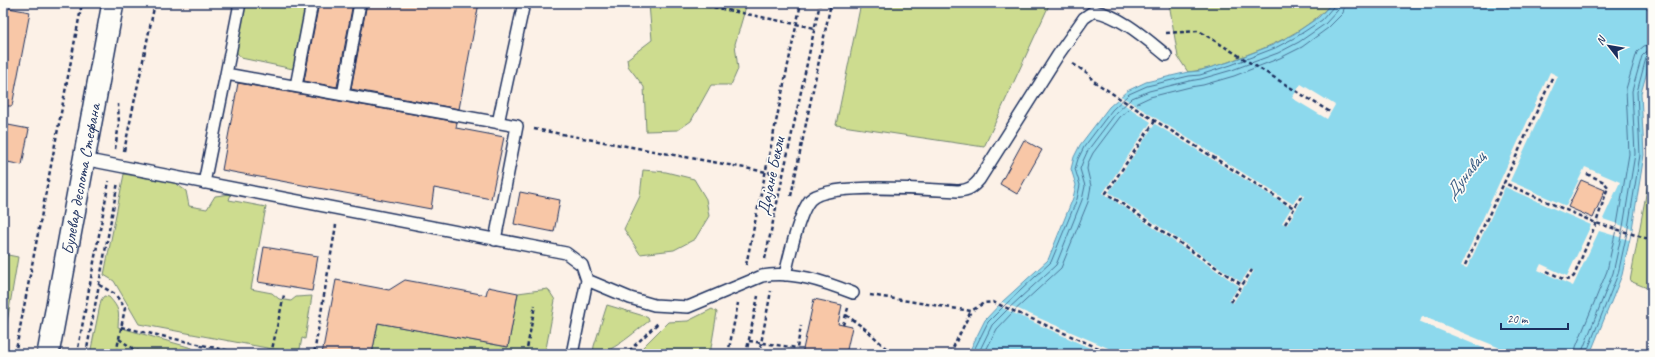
<svg xmlns="http://www.w3.org/2000/svg" width="1655" height="357" font-family="Caveat,sans-serif">
  <style>
    .green { fill: #cddc8f; stroke: #748676 }
    .water { fill: #8dd9ed; stroke: #5f95b4 }
    .pier { fill: #fcf1e7 }
    .lines { fill: none; stroke-linecap: round; stroke-linejoin: round }
    .shore { stroke: #497397; stroke-width: 1 }
    .building { fill: #f8c7a7; stroke: #1b2f5e }
    .lane-casing { stroke: #1b2f5e; stroke-width: 14 }
    .street-casing { stroke: #1b2f5e; stroke-width: 24 }
    .path { stroke: #1b2f5e; stroke-width: 2.5; stroke-dasharray: 4 3; stroke-linecap: butt }
    .lane { stroke: #fdfcf7; stroke-width: 11 }
    .street { stroke: #fdfcf7; stroke-width: 21 }
    .labels { text-anchor: middle; dominant-baseline: central; stroke-width: 3.5; stroke-linejoin: round; paint-order: stroke }
    .street-label { font-size: 17px; fill: #1b2f5e; stroke: #fdfcf7 }
    .water-label { font-size: 18px; font-style: italic; fill: #385a82; stroke: #fdfcf7 }
  </style>
  <rect width="100%" height="100%" fill="#fcf1e7"/>
  <filter id="ink" filterUnits="userSpaceOnUse"><feTurbulence type="fractalNoise" baseFrequency=".025" numOctaves="2"/><feDisplacementMap in="SourceGraphic" scale="8" xChannelSelector="R" yChannelSelector="G"/><feConvolveMatrix kernelMatrix="1 2 1 2 8 2 1 2 1" color-interpolation-filters="sRGB"/></filter>
  <g filter="url(#ink)">
    <path class="green" d="M244,3h62l-13,66 -52,-11 -6,-8z
      M647,3h100l-12,41 3,25 -7,16h-20l-20,36 -13,9 -32,1 -2,-44 -16,-21 -1,-7 25,-19 -3,-36z
      M861,3h189l-66,144 -148,-22z
      M1169,3h163c-26,28 -56,41 -91,54 -17,7 -35,13 -53,15l-10,-15z
      M1652,162v128l-22,-9z
      M643,170l23,2 28,7 12,20 3,17 -14,23 -21,11 -34,4 -16,-25 16,-33z
      M124,174l51,9 11,8 3,15 18,3 8,-13 16,-2 -2,6 37,7 -15,82 21,4 7,6 12,2 5,-4 16,-1 -7,43 -3,-1 -3,16 -160,-30 -25,-43 -10,-6z
      M3,254l15,3 -15,89z
      M548,289l7,11 -10,54h-173l6,-31 130,24 10,-54z
      M104,296l5,1c11,12 10,15 9,30l74,21 7,6h-54l-29,-5 -2,5h-24l11,-54z
      M607,305l37,11 4,2 1,3c-12,9 -41,36 -56,32l1,-7z
      M712,309l5,3 -7,42h-74l32,-32 20,-1z"/>
    <path class="water" d="M1332,3h320v51l-11,39 3,62 -12,74 -10,46 -32,79h-622l17,-34 17,-18 46,-42 25,-62 3,-13 -5,-16 3,-12 6,-12 29,-38 18,-16 19,-9 42,-10 11,-1 30,-9 44,-17 21,-11 25,-17z"/>
    <path class="pier" d="M1550,72l8,4 -48,105 56,25 19,-39 35,15 -17,37 29,10 -3,11 -30,-9 -26,55 -35,-16 3,-6 26,12 24,-51 -86,-38 -38,81 -6,-2z
      M1301,84l34,21 -8,14 -35,-21z
      M1119,95l174,109 7,-11 4,3 -17,29 -5,-2 9,-15 -136,-84 -46,68 132,90 9,-13 4,2 -21,32 -4,-2 10,-15 -136,-93 48,-71 -35,-23z
      M1002,302l120,52h-19l-105,-48z
      M1422,316l93,38h-17l-78,-32z"/>
    <g class="lines">
      <path class="shore" d="M972,354l16,-32 17,-17 46,-43 26,-63 3,-14 -5,-16 3,-10 6,-12 28,-37 17,-16 18,-8 42,-10 11,-1 31,-10 44,-17 21,-11 26,-17 11,-13 1,-4
        M978,354l14,-29 16,-16 48,-44 26,-65 3,-14 -5,-17 3,-8 5,-11 28,-37 16,-15 17,-7 40,-10 12,-2 31,-9 46,-17 21,-11 26,-18 13,-14 1,-7
        M984,354l13,-25 15,-16 49,-45 27,-66 3,-16 -4,-17 1,-6 5,-10 27,-36 15,-13 15,-7 40,-10 13,-2 31,-9 46,-18 22,-11 26,-19 15,-15 2,-10
        M1575,354l1,-7 31,-76 10,-46 12,-71 -3,-65 11,-37 7,-6 8,-2
        M1581,354l32,-81 10,-46 12,-73 -3,-63 10,-35 4,-4 6,-2
        M1586,354l32,-80 10,-46 12,-73 -3,-63 9,-34 6,-3"/>
    </g>
    <path class="building" d="M319,3h34l-16,84 -33,-6z
      M367,3h112l-20,106 -108,-20z
      M3,7l27,5 -18,94h-9z
      M238,83l219,39 -1,6 48,9 -13,62 -57,-11 -3,21 -209,-39z
      M3,124l26,5 -7,36 -19,-4z
      M1024,140l18,10 -25,44 -17,-10z
      M1581,180l24,10 -12,28 -25,-11z
      M520,192l40,8 -6,32 -40,-8z
      M264,247l54,9 -6,35 -54,-9z
      M336,280l53,10 16,-10 81,15 2,-8 30,6 -10,54 -130,-24 -6,31h-50z
      M814,299l28,6 -4,19 14,3 -6,27h-44z"/>
    <g class="lines">
      <g class="lane-casing">
        <path id="lane" d="M240,3l-14,71 291,52 -22,114
          M296,86l16,-83
          M343,95l17,-92
          M498,123l26,-120
          M83,159l483,94 16,12 5,15 -15,74
          M204,183l22,-109
          M785,275c4,-18 14,-62 25,-75 17,-19 122,-10 149,-9 10,-1 14,-4 20,-11l79,-125 26,-37 10,-7c27,5 51,27 72,44
          M587,280l43,18 24,7 34,2 74,-31c29,-6 63,6 91,17"/>
      </g>
      <g class="street-casing">
        <g id="street">
          <path id="s1" d="M48,354l65,-351"/>
        </g>
      </g>
      <path class="path" d="M693,3l122,25
        M1166,33l33,-2 131,81
        M1073,64l16,10 3,6 27,18 175,110
        M1552,78l-48,105 92,40 56,17
        M1155,121l-49,72 136,92
        M534,129l249,46
        M115,149l4,-25 -1,-20
        M124,151l31,-148
        M791,196l40,-193
        M1285,224l17,-29
        M765,259l55,-256
        M746,265l55,-262
        M1465,265l39,-82
        M1547,271l18,9 6,-1 3,-3 22,-53 12,-36 -4,-5 -19,-9
        M99,285l16,9 10,14 -9,46
        M870,295l101,16 13,-8 9,-1 119,52
        M1231,302l21,-32
        M846,315l22,16 24,23
        M843,325l5,-17
        M121,327l122,27
        M119,339l22,15
        M749,341l48,7 4,-22
        M15,354l67,-351
        M77,354l32,-173
        M86,354l32,-172
        M200,354l2,-9
        M271,354l13,-59
        M303,354v-1l11,1 22,-129
        M526,354l9,-49
        M623,354l5,-2 30,-29
        M728,354l10,-51
        M746,354l12,-58
        M759,354l12,-63
        M950,354l21,-43"/>
      <use href="#lane" class="lane"/>
      <use href="#street" class="street"/>
    </g>
  </g>
  <g class="labels">
    <g class="street-label">
      <text transform="translate(771 176) rotate(-78)">Дајане Бекли</text>
      <text stroke="none"><textPath href="#s1" startOffset="178">Булевар деспота Стефана</textPath></text>
    </g>
    <g class="water-label">
      <text transform="translate(1465 175) rotate(-52)">Дунавац</text>
    </g>
  </g>
  <rect width="1655" height="357" fill="none" stroke="#fdfcf7" stroke-width="16"/>
  <rect x="8" y="8" width="1639" height="341" fill="none" stroke="#1b2f5e" stroke-width="1.5" filter="url(#ink)"/>
  <g transform="translate(1609 46) rotate(301)" stroke="#fdfcf7" stroke-width="3" paint-order="stroke">
  <path d="M0-3L7 15L0 10L-7 15Z" fill="#1b2f5e"/>
  <text y="-6" font-size="11" font-weight="bold" text-anchor="middle" fill="#1b2f5e">N</text>
  </g>
  <path d="M1501 323v6h67v-6" fill="none" stroke="#1b2f5e" stroke-width="2"/>
  <text x="1507" y="323" font-size="12" fill="#1b2f5e" stroke="#fdfcf7" stroke-width="3" paint-order="stroke">20 m</text>
</svg>
